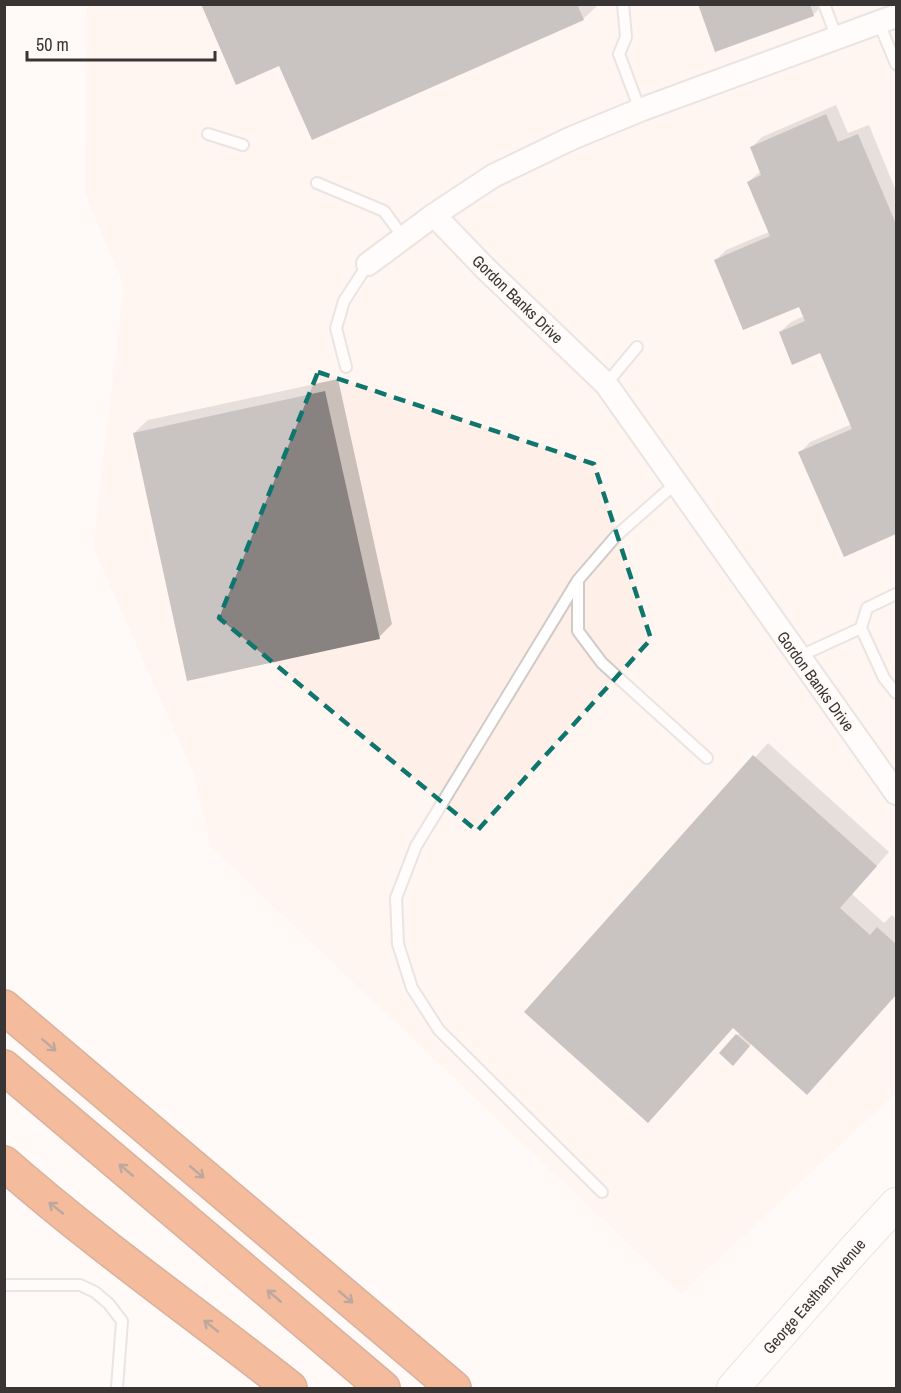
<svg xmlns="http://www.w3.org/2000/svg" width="901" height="1393" font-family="'Archivo Narrow',sans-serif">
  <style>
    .built { fill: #feefe9 }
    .shadow { fill: #0003 }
    .building { fill: #888280 }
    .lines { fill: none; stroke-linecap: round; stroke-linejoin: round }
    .lane-casing { stroke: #d1cbc8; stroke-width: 14 }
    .street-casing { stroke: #d1cbc8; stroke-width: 26 }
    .secondary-casing { stroke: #d1cbc8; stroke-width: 34 }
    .highway-casing { stroke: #a95b30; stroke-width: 36 }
    .lane { stroke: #fff; stroke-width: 10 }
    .street { stroke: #fff; stroke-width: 22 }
    .secondary { stroke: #fff; stroke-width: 32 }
    .highway { stroke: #e66f2e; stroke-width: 33 }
    .oneway { stroke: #6c4632 }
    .marked { fill: none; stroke: #0f766e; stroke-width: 4.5; stroke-dasharray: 12 8; stroke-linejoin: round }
    .labels { text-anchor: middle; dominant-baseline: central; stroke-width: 4.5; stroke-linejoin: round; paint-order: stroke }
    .street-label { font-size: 16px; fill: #383534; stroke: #fffaf7 }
  </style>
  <rect width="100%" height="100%" fill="#fffaf7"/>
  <path class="built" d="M87,5h809v1088l-215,201 -470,-447 -17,-73 -101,-227 31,-261 -39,-92z"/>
  <path class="shadow" d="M203,4h393l1,2 -14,13 -303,45z
    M699,4h125l-11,11z
    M836,105l12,28 21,-8 27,66v341l-52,23 -44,-102 10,-11 42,-18 -31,-73 -41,-19 11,-10 13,-6 -4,-11 -84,-45 10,-10 43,-18 -21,-50 13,-11 -9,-24 10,-10z
    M338,379l54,245 -13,13 -245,-204 14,-13z
    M768,743l121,109 -37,42 32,29 8,-8 4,4v75l-75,85 -69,-36 -19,21 -12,-11 19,-21 -6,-6 -208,-14z"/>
  <path class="building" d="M201,4h376l7,16 -272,120 -33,-74 -43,19z
    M698,4h112l4,12 -99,36z
    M826,114l12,28 20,-8 38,90v310l-52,23 -46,-105 54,-23 -32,-76 -28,12 -13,-33 26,-11 -6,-14 -56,23 -29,-70 56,-24 -23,-54 14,-7 -11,-28z
    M325,391l55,248 -193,42 -54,-248z
    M753,755l124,111 -37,42 30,27 7,-8 19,17v51l-89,100 -74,-67 -85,95 -124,-111z
    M736,1034l14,12 -17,20 -14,-13z"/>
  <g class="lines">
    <g class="lane-casing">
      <path id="lane" d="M623,4l3,33 -7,17 21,56
        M824,4l13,34
        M879,23l17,41
        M208,134l35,11
        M317,183l67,28 19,26
        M346,367l-10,-39 8,-27 24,-37
        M606,384l31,-37
        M578,581v50l24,32 105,95
        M861,628l6,-20 29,-14
        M798,657l63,-29 23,50 12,15
        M602,1192l-163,-162 -27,-42 -14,-44 -2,-46 20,-52 162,-266 38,-44 60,-53
        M4,1285h76l15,7 14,12 13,17 -5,67"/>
    </g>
    <g class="street-casing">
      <path id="street" d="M434,215l52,54 120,115 290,409
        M368,264l66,-49 59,-39 79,-38 68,-28 256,-94"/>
    </g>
    <g class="secondary-casing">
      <path id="secondary" d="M733,1388l120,-137 43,-47"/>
    </g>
    <g class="highway-casing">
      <path id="highway" d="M4,1007l450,381
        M4,1067l379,321
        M4,1163c91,80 191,150 286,225"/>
    </g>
    <use href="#lane" class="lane"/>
    <use href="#street" class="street"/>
    <use href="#secondary" class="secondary"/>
    <use href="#highway" class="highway"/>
  </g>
  <defs><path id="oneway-shaft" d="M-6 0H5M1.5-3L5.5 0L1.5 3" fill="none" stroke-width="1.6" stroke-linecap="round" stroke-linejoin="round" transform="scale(1.5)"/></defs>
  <g class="oneway">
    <use href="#oneway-shaft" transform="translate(49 1045) rotate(41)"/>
    <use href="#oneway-shaft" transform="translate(126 1170) rotate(-140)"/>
    <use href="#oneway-shaft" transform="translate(197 1172) rotate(40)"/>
    <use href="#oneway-shaft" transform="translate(56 1208) rotate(-142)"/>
    <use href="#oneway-shaft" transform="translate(274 1296) rotate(-140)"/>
    <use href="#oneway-shaft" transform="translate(346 1297) rotate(40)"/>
    <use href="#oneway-shaft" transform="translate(211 1326) rotate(-142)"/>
  </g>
  <path d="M0 0H901V1393H0ZM318,372l276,92 57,175 -174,192 -258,-213z" fill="#fffaf7" fill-opacity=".55" fill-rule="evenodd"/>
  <path class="marked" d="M318,372l276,92 57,175 -174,192 -258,-213z"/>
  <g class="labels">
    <g class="street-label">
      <text transform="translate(518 299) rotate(44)">Gordon Banks Drive</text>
      <text transform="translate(816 681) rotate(54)">Gordon Banks Drive</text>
      <text transform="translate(814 1296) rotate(-49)">George Eastham Avenue</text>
    </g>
  </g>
  <rect width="901" height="1393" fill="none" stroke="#383534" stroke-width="12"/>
  <path d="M27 51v9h188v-9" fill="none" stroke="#383534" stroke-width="3"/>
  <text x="36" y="51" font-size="18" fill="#383534" stroke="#fffaf7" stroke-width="4.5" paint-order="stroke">50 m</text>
</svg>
